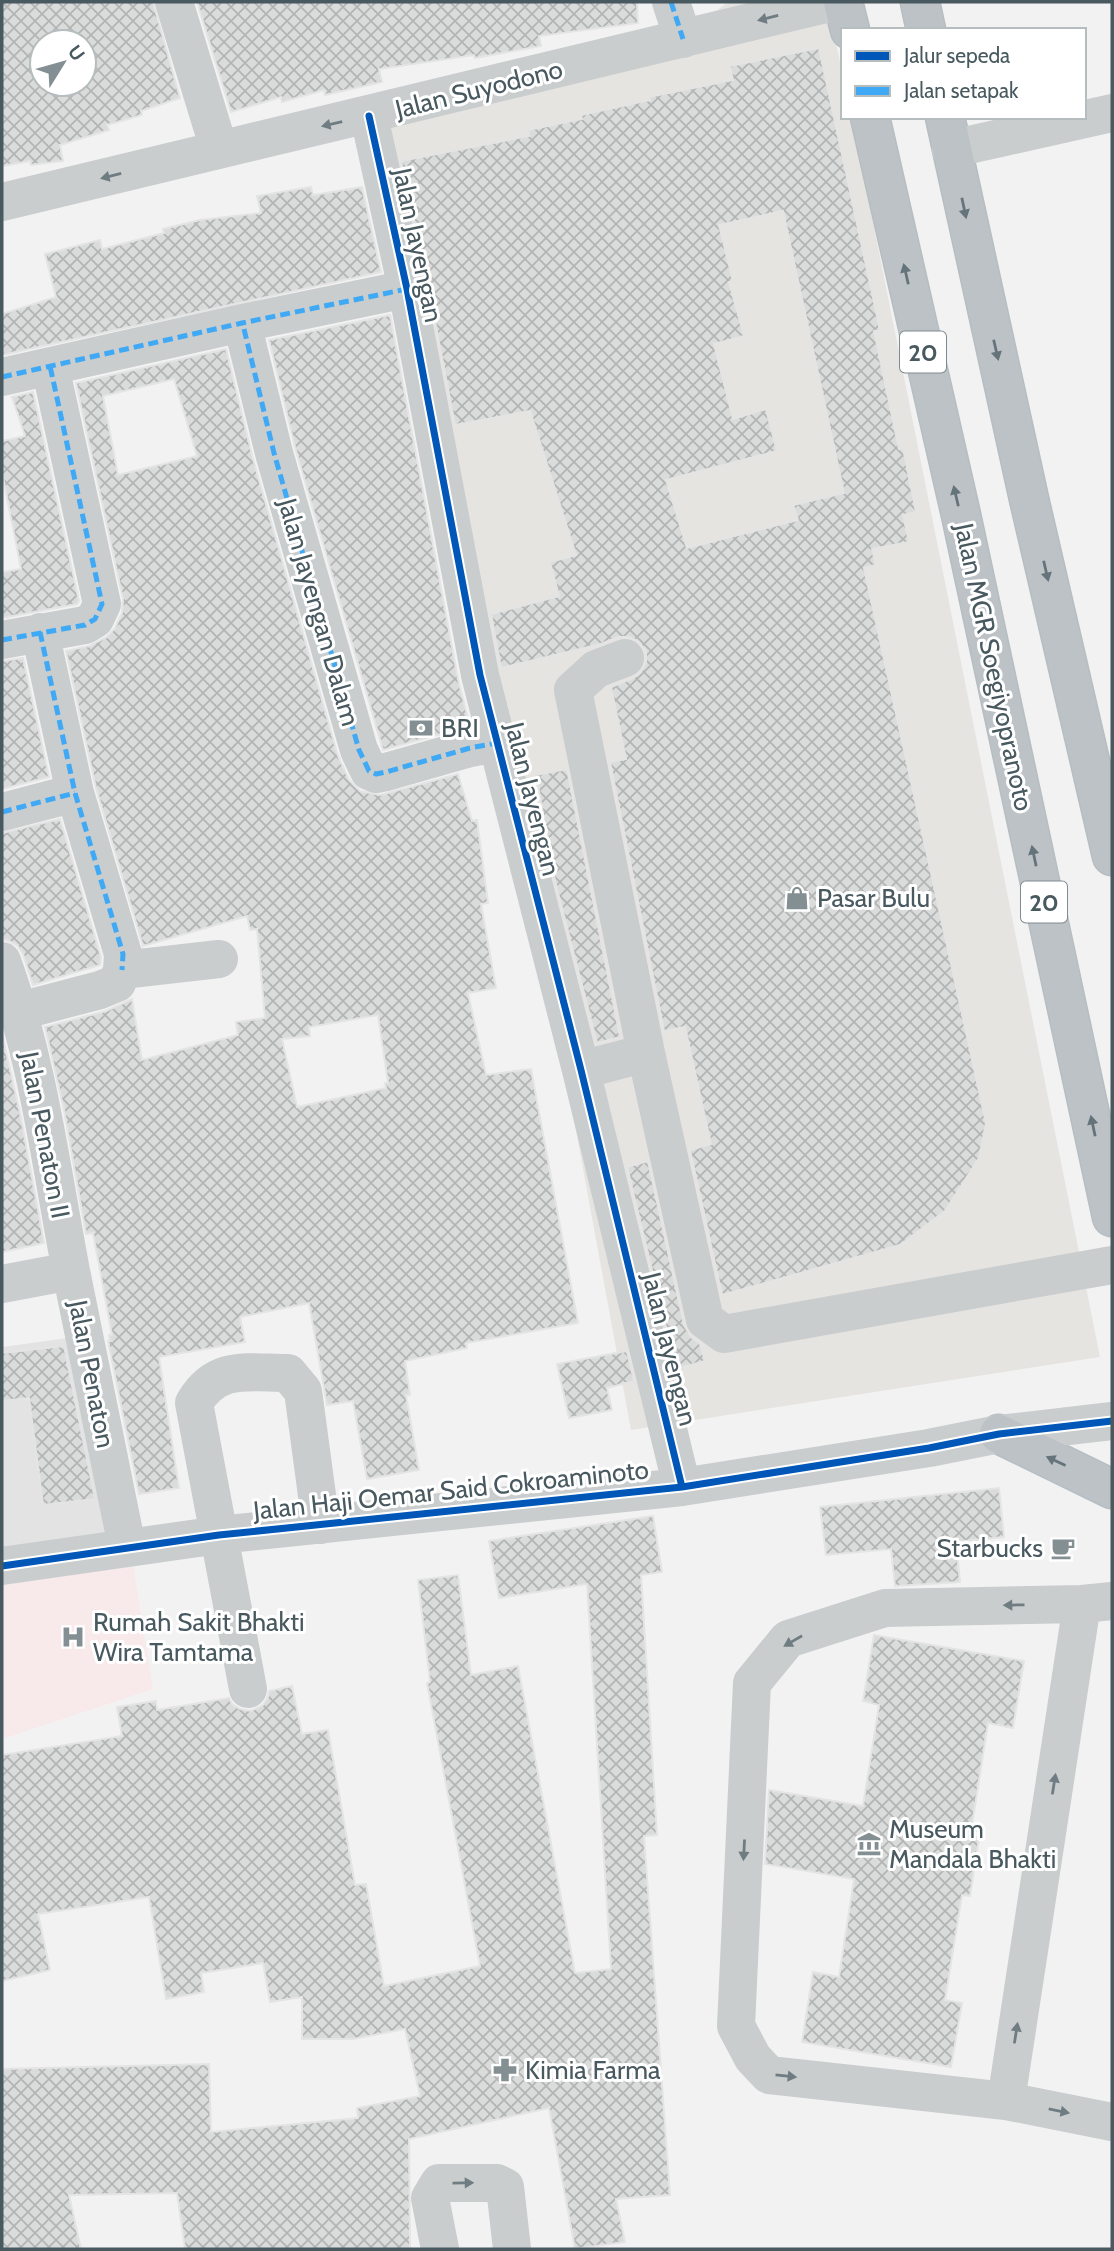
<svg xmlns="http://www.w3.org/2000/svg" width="1114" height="2251" font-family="Cabin,sans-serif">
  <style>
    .commercial { fill: #e6e4e1 }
    .education { fill: #e4e3e4 }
    .medical { fill: #f8e9ea }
    .building { fill: url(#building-cross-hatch); stroke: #e4e4e5; stroke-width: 2; fill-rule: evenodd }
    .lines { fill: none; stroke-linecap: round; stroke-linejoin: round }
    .highway-casing { stroke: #b6bec2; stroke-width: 41 }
    .minor { stroke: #c9cdce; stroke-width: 38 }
    .highway { stroke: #bcc2c6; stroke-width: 38 }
    .quiet { stroke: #3fa9f5; stroke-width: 5; stroke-dasharray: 10 5; stroke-linecap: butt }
    .cycleway-casing { stroke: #fff; stroke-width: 11 }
    .cycleway { stroke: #0057b8; stroke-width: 7 }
    .oneway { fill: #6f7c81 }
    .oneway2 { fill: #65737a }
    .labels { text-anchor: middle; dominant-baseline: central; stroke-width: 6; stroke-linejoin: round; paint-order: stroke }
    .shield { fill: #fff; stroke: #7f8b90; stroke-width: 2 }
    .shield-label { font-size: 24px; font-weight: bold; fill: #485960 }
    .street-label { font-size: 26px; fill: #485960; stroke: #fff }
    .poi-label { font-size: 26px; fill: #485960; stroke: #fff; text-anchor: start }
  </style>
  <defs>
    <pattern id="building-cross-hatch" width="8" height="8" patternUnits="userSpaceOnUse" patternTransform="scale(1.75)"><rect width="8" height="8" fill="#dadbdb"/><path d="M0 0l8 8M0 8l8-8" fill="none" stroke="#b3b5b5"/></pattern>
  </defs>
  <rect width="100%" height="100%" fill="#f3f2f2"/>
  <path class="commercial" d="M728,2h98l17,72v43h9l248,1240 -469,73 -146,-795 -109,-533 336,-88z"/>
  <path class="education" d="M75,1337l30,198 -103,14v-202z"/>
  <path class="medical" d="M132,1559l21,130 -151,50v-154z"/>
  <path class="building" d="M2,2h151l27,96 -39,13 1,4 -35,10 2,5 -49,15 3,16 -32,4 -1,-4 -28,5zM42,42h42v42h-42z
    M197,2h440l1,21 -99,13 2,10 -66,12 -1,-3 -95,14 3,13 -57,13 -1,-5 -42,12 -1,-5 -50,15z
    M819,48l61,282 -6,1 25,118 4,-1 13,64 -13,3 6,27 -37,7 4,16 -12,3 122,555 -7,35 -34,53 -45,34 -178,50 -32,-145 21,-6 -26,-117 -21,4 -54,-269 16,-3 -15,-72 22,-9 8,-6 5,-10v-11l-8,-10 -9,-4h-11l-17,7 -100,24 -10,-54 68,-18 -9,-34 26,-7 -46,-144 -75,14 -27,-140 -27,-124 128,-25 -1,-6 54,-11 -1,-4 69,-15 -1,-3 84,-17 -3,-14zM783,211l61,282 -51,12 5,15 -111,28 -21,-68 111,-29 -11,-42 -33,10 -19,-75 30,-8 -15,-54 4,-1 -14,-56z
    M311,187l2,8 49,-8 19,85 -379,83v-41l54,-17 -11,-43 55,-14 2,9 62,-16 -1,-4 37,-9 61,-7 -4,-17z
    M390,315l68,364 12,47 -87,24 -88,-303 -26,-107z
    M226,349l27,110 85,297 11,24 11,11 20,4 78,-21 14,47 5,-1 11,83 -7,1 15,84 -28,5 18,82 45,-6 47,254 -112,20 1,5 -62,13 5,34h-4l13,75 -52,9 -14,-78 -26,4 -18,-102 -69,14 5,25 -86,15 20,131 -40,6 -31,-153h2l-1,-6h3l-19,-102 -7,1 -22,-124 -19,-83 61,-16 26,-12 10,61 96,-25 -2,-13 29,-4 -8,-89 -7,1 -3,-14 -104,30 -47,-158 -30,-137 23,-5 18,-9 8,-9 7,-15 1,-14 -47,-216zM174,379l23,77 -79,19 -15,-79zM378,1015l10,68h-3l1,5 -89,19 -15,-68 28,-3 -1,-9z
    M33,392l46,209 -2,3 -75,14v-46l19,-3 -19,-97v-31l23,-5 -13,-39z
    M23,658l26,119 -47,12v-128z
    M567,769l53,268 -23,6 -42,-162 -19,-106z
    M60,819l41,138 -1,8 -67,20 -10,-31 -6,-9 -10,-5h-5v-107z
    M2,1034l19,84 23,125 -42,9z
    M648,1161l36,164 7,12 9,7 5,17 -29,8 -49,-202z
    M64,1346l31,153 -52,6 -14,-107 -27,3v-48z
    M627,1351l7,30 -27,7 5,22 -43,8 -12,-54z
    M999,1488l5,49 -48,5 4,40 -65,4 -4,-37 -65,6 -6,-48z
    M653,1516l9,56 -21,3 16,260 -13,1 26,359 -54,4 9,43 -50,7 -26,-141 -140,31 1,110h-225l-8,-56 -108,2 12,54h-79v-180l207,-5 2,68 147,-14 -1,-10 63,-12 -15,-67 -52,10h-51v-42l-32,5 -7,-39 -62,10 3,19 -38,7 -17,-102 -111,17 12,56 -48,11v-226l120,-19 -5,-29 39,-6 1,9 72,-12 3,6 8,5 11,2 12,-6 5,-8 1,-6 23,-5 10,48 26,-4 27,155 11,-1 18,102 96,-20 -53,-283 3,-1 -12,-102 40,-5 13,100 47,-9 57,307 36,-4 -24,-385 -88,14 -10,-57z
    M874,1635l150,26 -11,67 -25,-5 -16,102 9,1 -11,70 -8,-1 -17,105 17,3 -11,64 -149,-25 11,-70 26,5 15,-98 -89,-15 4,-74 94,16 16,-101 -16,-4z"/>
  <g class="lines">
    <g class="highway-casing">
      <path id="highway" d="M843,2l7,28
        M920,2l6,28
        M870,117l91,398 151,702
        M945,117l84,382 83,357
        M999,1434l113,55"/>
    </g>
    <path class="minor" d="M174,2l45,147
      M671,2l12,37
      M369,116l38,173 73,386 101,395 101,417
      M951,149l161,-36
      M2,202l832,-200
      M242,323l32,130 85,297 10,21 7,3 10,-2 84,-24 27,-5
      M2,377l240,-54 165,-34
      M2,640l83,-15 10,-6 7,-15 -52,-238
      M625,658l-29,11 -23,21 73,363
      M2,812l73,-19
      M2,961c36,100 49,205 69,310
      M122,970l97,-11
      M20,1011l80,-21 17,-7 5,-13 1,-16 -48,-161 -35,-161
      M581,1070l65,-17 59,267 19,14 388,-69
      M2,1284l69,-13 56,276
      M2,1566l217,-31 463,-48 247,-39 70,-14 113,-13
      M1112,1601l-30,3 -197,4 -97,31 -36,44 -16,343 17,32 16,17 237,26 106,21
      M248,1689l-54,-286c23,-39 54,-30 94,-30l15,18 18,134
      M1006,2101l76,-497
      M440,2249l-10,-51 9,-15h58l8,4 7,62"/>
    <use href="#highway" class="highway"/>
    <path class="quiet" d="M671,2l12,37
      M244,329l30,124 85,297 10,21 7,3 10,-2 84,-24 27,-5
      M2,377l240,-54 165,-34
      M40,632l35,161 48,161 -1,16
      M2,640l83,-15 10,-6 7,-15 -52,-238
      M2,812l73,-19"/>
    <g class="cycleway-casing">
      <path id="cycleway" d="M369,116l38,173 73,386 101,395 101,417
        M2,1566l217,-31 463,-48 247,-39 70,-14 113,-13"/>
    </g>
    <use href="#cycleway" class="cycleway"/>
  </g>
  <defs><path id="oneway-solid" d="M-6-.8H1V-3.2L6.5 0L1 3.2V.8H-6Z" transform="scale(1.75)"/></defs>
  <g class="oneway">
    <use href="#oneway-solid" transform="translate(768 18) rotate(166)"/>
    <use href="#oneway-solid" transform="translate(332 124) rotate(167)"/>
    <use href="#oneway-solid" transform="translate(111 176) rotate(166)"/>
    <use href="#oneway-solid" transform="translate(1014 1605) rotate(179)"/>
    <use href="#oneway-solid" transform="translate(793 1641) rotate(150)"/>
    <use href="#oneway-solid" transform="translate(1054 1784) rotate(-81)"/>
    <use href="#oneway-solid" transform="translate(744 1850) rotate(93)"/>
    <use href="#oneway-solid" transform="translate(1016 2033) rotate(-81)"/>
    <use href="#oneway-solid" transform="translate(786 2076) rotate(6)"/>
    <use href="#oneway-solid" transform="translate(1059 2111) rotate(11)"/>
    <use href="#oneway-solid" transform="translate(463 2183) rotate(-1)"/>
  </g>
  <g class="oneway2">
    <use href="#oneway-solid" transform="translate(964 208) rotate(78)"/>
    <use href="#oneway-solid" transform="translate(906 274) rotate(-103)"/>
    <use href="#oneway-solid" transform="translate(996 350) rotate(77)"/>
    <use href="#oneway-solid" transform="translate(956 496) rotate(-103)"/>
    <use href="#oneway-solid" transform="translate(1046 571) rotate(77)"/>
    <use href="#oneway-solid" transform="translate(1034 856) rotate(-102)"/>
    <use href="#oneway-solid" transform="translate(1093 1126) rotate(-102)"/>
    <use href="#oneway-solid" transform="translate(1056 1461) rotate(-155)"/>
  </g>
  <defs>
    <g id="bank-bare" transform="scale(1.89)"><path d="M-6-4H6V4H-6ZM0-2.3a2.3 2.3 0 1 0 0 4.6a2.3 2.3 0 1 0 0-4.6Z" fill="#848f93" stroke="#fff" stroke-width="2.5" paint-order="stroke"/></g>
    <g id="shop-bare" transform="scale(1.89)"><path d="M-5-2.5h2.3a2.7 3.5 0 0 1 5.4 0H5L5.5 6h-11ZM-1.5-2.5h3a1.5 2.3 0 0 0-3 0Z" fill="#848f93" stroke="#fff" stroke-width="2.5" paint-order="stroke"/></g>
    <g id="cafe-bare" transform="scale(1.89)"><path d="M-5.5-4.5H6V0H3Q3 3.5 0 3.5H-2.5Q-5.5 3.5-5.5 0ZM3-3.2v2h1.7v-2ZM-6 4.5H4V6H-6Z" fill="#848f93" stroke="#fff" stroke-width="2.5" paint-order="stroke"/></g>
    <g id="hospital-bare" transform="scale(1.89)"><path d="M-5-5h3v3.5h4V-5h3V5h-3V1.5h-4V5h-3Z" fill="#848f93" stroke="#fff" stroke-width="2.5" paint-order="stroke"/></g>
    <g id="museum-bare" transform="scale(1.89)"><path d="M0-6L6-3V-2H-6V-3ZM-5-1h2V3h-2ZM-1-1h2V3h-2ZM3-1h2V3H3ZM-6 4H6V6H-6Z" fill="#848f93" stroke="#fff" stroke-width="2.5" paint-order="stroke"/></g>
    <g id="pharmacy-bare" transform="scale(1.89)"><path d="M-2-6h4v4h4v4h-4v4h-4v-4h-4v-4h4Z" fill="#848f93" stroke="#fff" stroke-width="2.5" paint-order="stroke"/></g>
  </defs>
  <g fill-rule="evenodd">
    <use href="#bank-bare" x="421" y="728"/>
    <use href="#shop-bare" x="797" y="898"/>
    <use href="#cafe-bare" x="1063" y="1548"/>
    <use href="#hospital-bare" x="73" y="1637"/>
    <use href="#museum-bare" x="869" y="1844"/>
    <use href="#pharmacy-bare" x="505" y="2070"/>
  </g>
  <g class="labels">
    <g class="shield">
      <rect x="900" y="331.5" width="46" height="41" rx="5"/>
      <rect x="1021" y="881.5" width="46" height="41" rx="5"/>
    </g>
    <g class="shield-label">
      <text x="923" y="352">20</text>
      <text x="1044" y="902">20</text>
    </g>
    <g class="street-label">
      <text transform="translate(479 89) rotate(-14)">Jalan Suyodono</text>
      <text transform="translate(418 245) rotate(78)">Jalan Jayengan</text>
      <text transform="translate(319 612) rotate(74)">Jalan Jayengan Dalam</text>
      <text transform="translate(994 667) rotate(78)">Jalan MGR Soegiyopranoto</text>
      <text transform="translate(533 799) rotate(76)">Jalan Jayengan</text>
      <text transform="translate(45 1135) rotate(79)">Jalan Penaton II</text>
      <text transform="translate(670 1349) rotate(76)">Jalan Jayengan</text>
      <text transform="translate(92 1374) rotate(79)">Jalan Penaton</text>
      <text transform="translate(451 1490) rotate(-6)">Jalan Haji Oemar Said Cokroaminoto</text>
    </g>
    <g class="poi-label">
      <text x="441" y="728">BRI</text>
      <text x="817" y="898">Pasar Bulu</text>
      <text x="1043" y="1548" text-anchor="end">Starbucks</text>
      <text x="93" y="1622">Rumah Sakit Bhakti<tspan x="93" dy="30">Wira Tamtama</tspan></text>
      <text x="889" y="1829">Museum<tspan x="889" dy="30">Mandala Bhakti</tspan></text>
      <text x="525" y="2070">Kimia Farma</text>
    </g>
  </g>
  <rect width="1114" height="2251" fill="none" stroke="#485960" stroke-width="7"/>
  <rect x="841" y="28" width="245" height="91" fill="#ffffff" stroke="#b6bdbf" stroke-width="2"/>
  <rect x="855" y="51" width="35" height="10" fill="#0057b8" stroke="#b6bdbf" stroke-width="2"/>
  <text x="904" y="63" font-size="21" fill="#485960">Jalur sepeda</text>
  <rect x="855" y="86" width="35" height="10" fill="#3fa9f5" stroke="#b6bdbf" stroke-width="2"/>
  <text x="904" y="98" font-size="21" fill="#485960">Jalan setapak</text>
  <g transform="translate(63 63) rotate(53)"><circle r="33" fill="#ffffff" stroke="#b6bdbf" stroke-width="2"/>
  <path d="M0-5L12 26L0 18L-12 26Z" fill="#848f93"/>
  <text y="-10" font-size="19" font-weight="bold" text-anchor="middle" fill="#485960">U</text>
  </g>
</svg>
